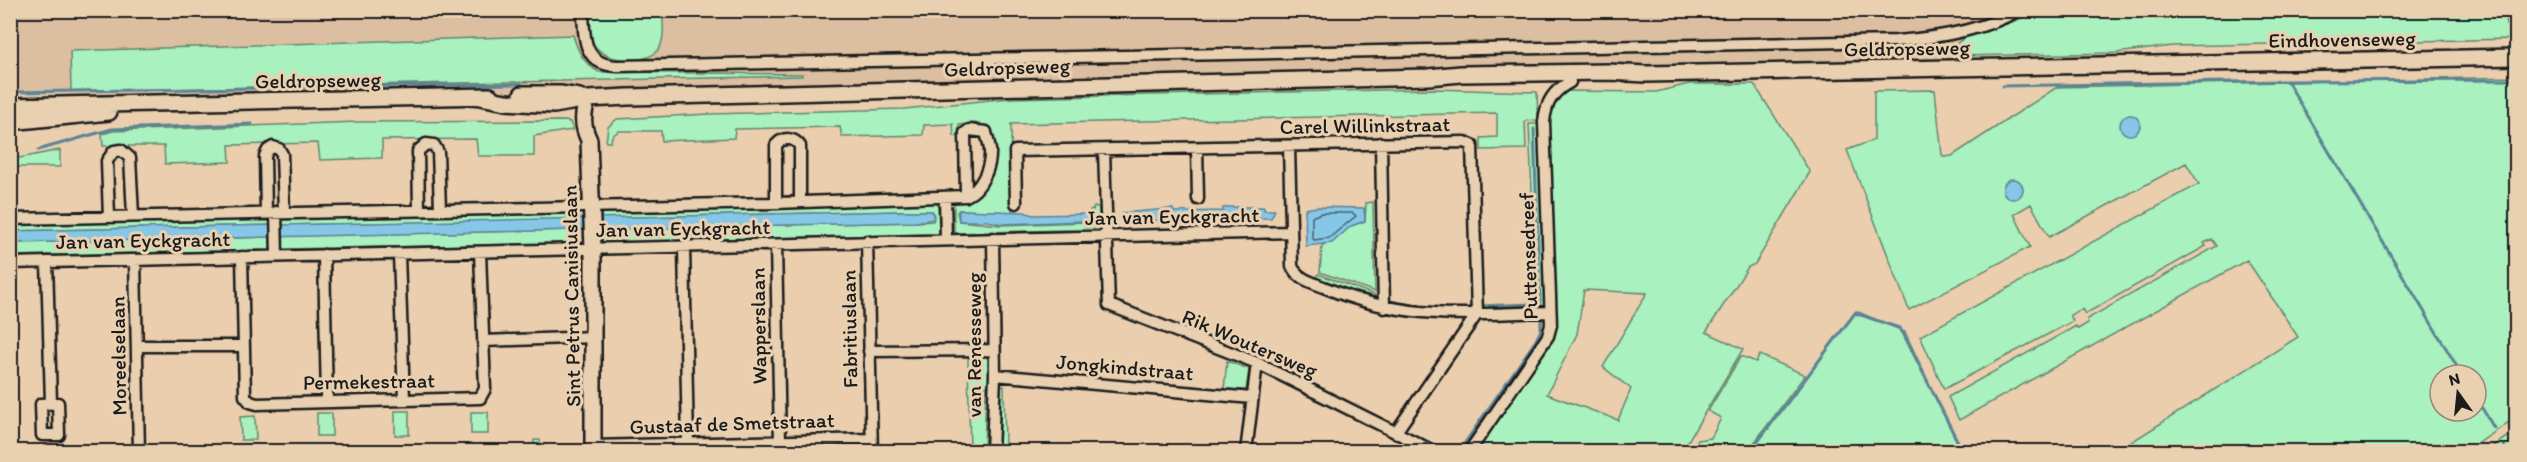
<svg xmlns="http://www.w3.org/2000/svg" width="2527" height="462" font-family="Itim,sans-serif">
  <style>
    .built { fill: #dcbfa0 }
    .green { fill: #a9f1be; stroke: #62866d; stroke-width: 1.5; fill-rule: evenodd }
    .water { fill: #86c7e7; stroke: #5c8396; stroke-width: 1.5 }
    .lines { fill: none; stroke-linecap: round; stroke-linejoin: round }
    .shore { stroke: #46606d; stroke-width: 1.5 }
    .stream { stroke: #5c8396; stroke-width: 3 }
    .minor-casing { stroke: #1c1c1c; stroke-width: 15 }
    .secondary-casing { stroke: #1c1c1c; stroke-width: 20 }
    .minor { stroke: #e8d0b0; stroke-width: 10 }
    .secondary { stroke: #e8d0b0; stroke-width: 15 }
    .labels { text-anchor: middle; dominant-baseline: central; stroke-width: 6; stroke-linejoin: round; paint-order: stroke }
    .street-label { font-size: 21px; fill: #1c1c1c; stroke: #e8d0b0 }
  </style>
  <rect width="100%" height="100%" fill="#eaceae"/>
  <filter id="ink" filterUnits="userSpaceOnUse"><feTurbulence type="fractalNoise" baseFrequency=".0167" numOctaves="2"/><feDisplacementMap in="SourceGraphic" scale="12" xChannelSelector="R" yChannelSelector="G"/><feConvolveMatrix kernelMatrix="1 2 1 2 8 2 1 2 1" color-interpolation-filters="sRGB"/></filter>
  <g filter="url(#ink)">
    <path class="built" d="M11,10l2505,1v22l-379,12 -302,20h-253l-346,8 -293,11h-126l-239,14 -263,3 -304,-8z"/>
    <path class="green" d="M2505,10l2,15h9v14l-344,7 -56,7 -161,3 1,-11c9,-14 59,-19 79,-34z
      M589,11h73c1,11 3,25 -2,36 -10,19 -53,16 -65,-1 -8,-10 -6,-23 -6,-35z
      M573,35c5,17 11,29 26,37l203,2v2l-731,15 -1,-40z
      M2516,77v340l-49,34h-350l181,-114 -51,-77 -288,160 -11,-23 128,-71 2,3 10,-6 -1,-4 130,-73 -5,-7 -8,4 2,3 -121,68 -3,-5 -12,6 3,6 -129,68 -24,-53 279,-152 -13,-21 -137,74 -18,-33 -17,10 16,33 -121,63 -62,-160 27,-10v-49l61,-1 7,65 3,2 7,-1 105,-69zM2440,375h36v36h-36z
      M1689,84h65l56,88 -55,92 -7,3 -42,65 37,17 -61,102 -208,1 77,-109 4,-13 -7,-215 13,-24 95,1zM1584,290l63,3 -44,74 28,22 -13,31 -71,-26 30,-60z
      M1433,89l104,3 1,28 -13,1 1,28 -45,1v-12l16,-1v-24l-486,11 1,88 -53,-2 -2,2 2,9 41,4 86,-3 3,-3 1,-9h3l1,-3h5v22l-145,4v-31c6,0 13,0 19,-3 20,-11 25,-46 20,-66l-18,-10 -16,2 -1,11h-4l-1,-12 -29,1 -1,10 -81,2 -2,-10 -105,2 -1,9 -72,3 -1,-10h-42l-7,5 -1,6h-5l2,-15 9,-8 92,-5 195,-5 106,-11z
      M564,121l6,1 3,8 -39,6v20h-56l-2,-17 -94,1v18h-2l-60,2 -2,-17 -89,2 1,17 -65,2 -1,-18h-61l-1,-12 11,-3 245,-9z
      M1529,124h9l8,179 -4,5 -55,2 -3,-5 53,-2z
      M60,150v17h-46v-8z
      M938,202l1,32 -333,9 -4,-2v-12l314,-7 17,-1 1,-8 -2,-2h-28l-303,7v-7z
      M1373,202l2,90 -55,-20 2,-26 29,-20 14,-5 1,-18z
      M575,212v7l-292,6v-9z
      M269,217l1,8 -259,6 -1,-9z
      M576,230v13l-293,6v-13z
      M270,237v13l-259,6 -1,-13z
      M1318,274l57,21v6l-60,-21z
      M1856,311l49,21 56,119h-211z
      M1760,355l45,20 -57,76h-57l7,-11 13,-2 10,-20 -13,-7 33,-55 15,6z
      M970,357h18l2,4 -1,25h-3l-2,65h-14l-2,-92z
      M1227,361l22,8 -3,21 -22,-1z
      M1004,386l1,65h-6l2,-64z
      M395,411h14v24h-14z
      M471,412h17v22h-17z
      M317,413h15v23h-15z
      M255,416l1,24h-15l-1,-23z
      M2516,431v20h-31z
      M534,440h6l1,7h27v4h-34z
      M502,447l1,4h-165z"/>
    <path class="water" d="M2120 125a10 10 0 1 1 20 0a10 10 0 1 1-20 0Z
      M2003 189a10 10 0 1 1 20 0a10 10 0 1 1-20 0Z
      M1228,207h36v3h11l-4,8 -145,3 -3,-8 46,-4h4l1,3 49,-1v-3z
      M1317,207l47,1 1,13 -14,5 -19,17 -26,3 -1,-37z
      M959,210l65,2 9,3 56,-1 -3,7 -84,3 -15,-3h-28z
      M904,211h28l2,8 -18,3 -905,21 -1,-12z"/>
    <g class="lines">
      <path class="shore" d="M1321,213h32l3,3 -27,22 -15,2 -2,-3v-20z"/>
      <path class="stream" d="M2003,86l284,-5
        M10,92l511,-8
        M38,150l74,-21 140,-5
        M1489,306l51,-1 -6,-176
        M1435,308l22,1
        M2462,375l-175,-294 229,-1
        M2476,398l18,30
        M2504,446l4,6
        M1462,447l74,-107 5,-10v-10
        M1750,452l105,-139 44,15 4,5 60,119"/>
      <g class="minor-casing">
        <path id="minor" d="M583,10c1,27 0,55 34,56l1279,-25c40,-3 87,-10 123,-31
          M969,130l17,2c1,6 4,13 4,19 1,16 -9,39 -24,45l-1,-63z
          M1381,143l3,165
          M1289,146l3,120c5,13 22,17 34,22 79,33 141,26 224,24
          M1197,148l1,51
          M1104,150l5,155 148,58 178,89
          M945,198l1,41
          M776,203v-58c7,-8 18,-8 24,1v56
          M1016,203l-1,-52 450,-9 7,3 5,169 -81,118
          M419,210l-1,-59 8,-7 8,1 4,7 2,57
          M276,212l1,44
          M266,213l-1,-57 3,-6 5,-3 6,2 3,5 2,58
          M109,217l-2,-56 7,-10 7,-1 9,8 3,57
          M10,219l766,-16 190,-7
          M867,241l5,211
          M776,245l4,196
          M684,247l4,197
          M399,254l5,146
          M324,255l3,146
          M242,257l3,139 5,6 7,2 223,-6 5,-9 -5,-137
          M135,260l4,192
          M47,262l4,141
          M10,263l1280,-31
          M484,341l110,-4
          M137,346h107
          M869,351l124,-1
          M995,375l257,23
          M58,403l1,32h-17l-1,-31z
          M593,446l278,-7
          M992,452l3,-77 -2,-137
          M1246,452l11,-89
          M1469,452l79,-116 3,-11 -7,-203c2,-20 9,-31 26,-40"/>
      </g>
      <g class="secondary-casing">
        <path id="secondary" d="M522,94h38l19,3
          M480,97l26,5 48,3 34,-6 40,-2 800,-20 33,-3 147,-2 38,2 870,-17
          M588,99c-6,15 -6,27 1,41l4,109v203
          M10,106l480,-10
          M10,122l99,-10"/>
      </g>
      <use href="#minor" class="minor"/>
      <use href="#secondary" class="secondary"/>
    </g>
  </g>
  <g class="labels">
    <g class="street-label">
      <text transform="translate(2342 39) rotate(-1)">Eindhovenseweg</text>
      <text transform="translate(1907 48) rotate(-1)">Geldropseweg</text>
      <text transform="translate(1007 67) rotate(-2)">Geldropseweg</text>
      <text transform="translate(318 80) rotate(-1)">Geldropseweg</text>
      <text transform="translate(1365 125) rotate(-1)">Carel Willinkstraat</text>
      <text transform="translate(1172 216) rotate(-1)">Jan van Eyckgracht</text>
      <text transform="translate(683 228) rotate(-1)">Jan van Eyckgracht</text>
      <text transform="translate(143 240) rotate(-1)">Jan van Eyckgracht</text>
      <text transform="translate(1528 256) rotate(-92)">Puttensedreef</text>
      <text transform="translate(571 296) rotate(-91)">Sint Petrus Canisiuslaan</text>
      <text transform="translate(758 326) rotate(-91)">Wapperslaan</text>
      <text transform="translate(849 329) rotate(-91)">Fabritiuslaan</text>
      <text transform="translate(1250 343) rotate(23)">Rik Woutersweg</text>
      <text transform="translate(973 345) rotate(-90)">van Renesseweg</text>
      <text transform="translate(118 356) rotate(-91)">Moreelselaan</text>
      <text transform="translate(1125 367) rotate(5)">Jongkindstraat</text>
      <text transform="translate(369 381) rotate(-1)">Permekestraat</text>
      <text transform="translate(732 423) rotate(-2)">Gustaaf de Smetstraat</text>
    </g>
  </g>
  <rect width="2527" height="462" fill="none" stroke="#e8d0b0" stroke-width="36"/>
  <rect x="18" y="18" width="2491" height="426" fill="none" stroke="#1c1c1c" stroke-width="2" filter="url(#ink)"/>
  <g transform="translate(2458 393) rotate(345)"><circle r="28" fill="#e8d0b0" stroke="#968875" stroke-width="1.5"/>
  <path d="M0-4.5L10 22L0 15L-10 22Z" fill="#1c1c1c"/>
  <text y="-9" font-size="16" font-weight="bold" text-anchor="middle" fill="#1c1c1c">N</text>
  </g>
</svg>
